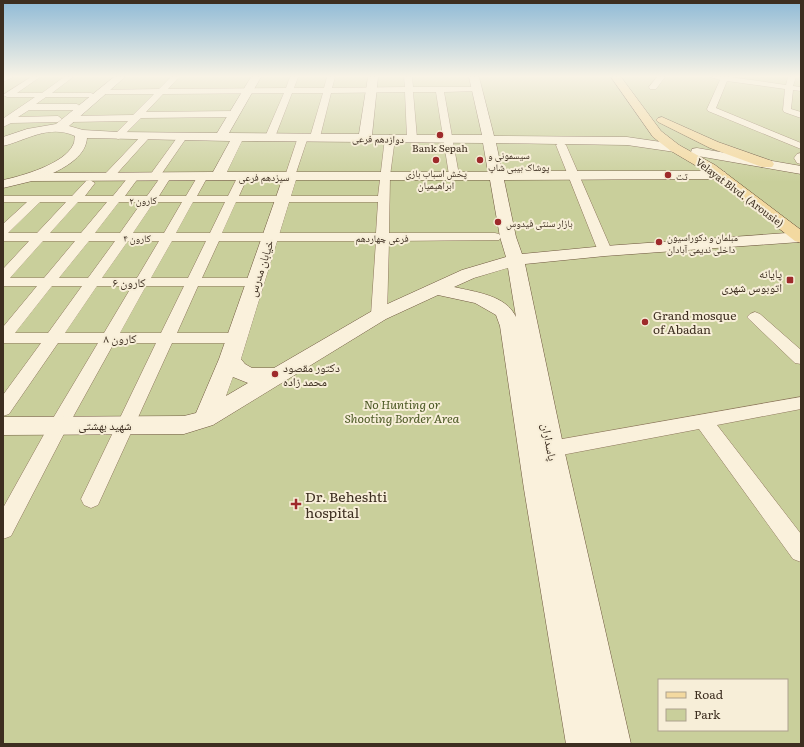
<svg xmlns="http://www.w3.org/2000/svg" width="804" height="747" font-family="Literata,'Noto Naskh Arabic',serif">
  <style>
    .green { fill: #c9cf9b; fill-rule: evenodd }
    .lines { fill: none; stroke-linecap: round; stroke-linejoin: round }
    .street-casing { stroke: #8d765c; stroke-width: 1 }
    .secondary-casing { stroke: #6f573f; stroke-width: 1 }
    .primary-casing { stroke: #5b4430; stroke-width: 1 }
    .street { fill: #faf1dc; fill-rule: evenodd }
    .secondary { fill: #faf1dc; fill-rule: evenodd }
    .primary { fill: #f3d9a0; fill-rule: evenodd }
    .poi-dot { fill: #9e2a2b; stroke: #f7eed8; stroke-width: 1.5 }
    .labels { text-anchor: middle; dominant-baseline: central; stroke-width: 4; stroke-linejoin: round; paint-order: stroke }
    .far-street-label { font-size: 10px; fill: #3d2e20; stroke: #f7eed8 }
    .far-poi-label { font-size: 10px; fill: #3d2e20; stroke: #f7eed8; text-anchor: start }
    .street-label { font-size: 12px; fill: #3d2e20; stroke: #f7eed8 }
    .poi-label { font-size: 12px; fill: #3d2e20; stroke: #f7eed8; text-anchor: start }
    .park-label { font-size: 12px; font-style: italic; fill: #4d5a26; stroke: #f7eed8 }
    .near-poi-label { font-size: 14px; fill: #3d2e20; stroke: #f7eed8; text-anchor: start }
  </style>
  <rect width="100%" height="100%" fill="#f0e4c8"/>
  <path class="green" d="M3,77h798v667h-798zM659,680h128v50h-128z"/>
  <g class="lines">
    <g class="street-casing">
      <path id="street" d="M3,77h10l-10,5z
        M31,77h9l-23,16h25l22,-16h9l-21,16h39l4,2 -4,2h-45l-10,7h41l4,3 -4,3h-48l-11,7 40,-1 4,3 -4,3 -47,1 -8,4 1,-9 31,-21h-28l-4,-2z
        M171,77h8l-11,12 118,-1 4,-11h8l-4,11h30l3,-11h8l-3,11 73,-1 -1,-10h8l1,10h64l4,2 -4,2 -33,1 15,83 -5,3 -5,-3 -13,-83h-23l4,46 -5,3 -5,-3 -2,-46 -74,1 -11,44 -5,3 -5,-3 13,-44h-31l-17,44 -5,3 -5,-3 19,-44 -121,1 -17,18 88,-1 4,3 -4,3 -93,1 -20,20 -3,1 -5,-3 15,-15 -58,1 -4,-3 4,-3 63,-1 21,-21h-52l-4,-2 1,-2 60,-1z
        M657,77h8l-9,12h-6l-1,-2z
        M710,77h20l56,8 2,-8h8l-3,9 8,1v4l-8,-1 -2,19 10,3v6l-17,-6 -1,-2 2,-21 -58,-8 -11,27 85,35v6l-93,-38 -1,-2 13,-29z
        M145,134l3,1 2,2 -2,2 -35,39h-8l-1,-2 1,-2 37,-39z
        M182,134l5,3 -29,42h-8l-1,-2 1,-2 29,-40z
        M303,134l5,3 -13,39 -1,2h-8l-1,-2 13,-39z
        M390,135l5,3 -5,38 -1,57h106l4,1 2,3 -2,3 -110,1 -2,74 -3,3 -5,2 -5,-2 -3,-3 5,-74h-157l-17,37h53l5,1 2,3 -2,3 -5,1h-57l-21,47h60l6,1 2,4 -2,4 -6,1h-65l-74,162 -7,3 -7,-3 -3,-6 75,-156h-42l-46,83 -57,110 -8,3v-31l49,-88 46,-77h-40l-49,71 -6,2v-21l38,-52h-38v-16l34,-41h-34v-17l26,-28h-26v-17l24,-22h-24v-6h69l14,-15 4,-1 5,3 -10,13h28l17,-21 4,-1 5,3 -14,19h22l15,-21 4,-1 5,3 -12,19h27l13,-22 4,-1 5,3 -11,20h31l10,-20 5,-3 5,3 -9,20h139l7,-58zM40,202h26l-29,31h-29zM78,202h29l-26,31h-31zM119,202h23l-22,31h-25zM154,202h28l-18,31h-31zM193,202h32l-15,31h-34zM236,202h142l-2,31h-154zM43,241h32l-31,37h-34zM89,241h26l-27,37h-29zM128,241h31l-22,37h-35zM172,241h34l-18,37h-37zM52,286h30l-34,47h-33zM97,286h35l-28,47h-39zM146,286h38l-23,47h-41z
        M561,142l5,3 46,106 -2,3h-10l-2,-3 -42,-106z
        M801,153v11l-4,-1 -3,-5 3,-4z
        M755,312l5,2 41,36v14l-6,-1 -45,-43 -3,-3 3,-3z
        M801,397v12l-84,16 84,109v28l-8,-3 -94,-130 -148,28 -7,-3 -3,-5 3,-5 7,-3z"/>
    </g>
    <g class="secondary-casing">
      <path id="secondary" d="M114,77h11l-56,49 14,4 35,2 99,1 34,-56h10l-32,56 130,1 9,-57h10l-6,58h110l-13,-58h10l15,59 133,1 48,7 4,1 2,3 -2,3 -4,1 -48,-7 -131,-2 6,28h218l5,1 2,3 -2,3 -5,1 -216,1 12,57 6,17 83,-8 196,-14 -1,10 -195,14 -80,8 39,185 67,295h-65l-42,-255 -24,-163 -4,-11 -21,-12 -37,-8 -52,24 -173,106 -29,9 -181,1v-18l181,-1 12,-3 23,-54 63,-179 -250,1 -29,7v-8c19,-4 61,-16 70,-35 2,-3 1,-6 2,-9 -26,-12 -48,4 -72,10v-9l24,-8 29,-5zM87,138l143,3 -17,31 -160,1c15,-7 33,-18 34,-35zM242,141l241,2 5,29h-261zM296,180h194l10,57 6,20 -44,13 -90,41 -98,57h-22l-7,-4 -4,-5zM508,268l8,49c-10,-22 -41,-25 -62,-30l20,-9zM233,377l15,6 -22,13z
        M697,148l104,18v8l-109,-19 -1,-3 1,-3z"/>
    </g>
    <g class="primary-casing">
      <path id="primary" d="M611,77h10l40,54 18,14 36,20 86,65v13l-6,-2 -90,-70 -34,-20 -18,-14z
        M662,117l56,25 54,19 2,3 -2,3h-10l-52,-19 -52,-26 -2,-2 2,-2z"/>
    </g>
    <use href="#street" class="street"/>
    <use href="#secondary" class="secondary"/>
    <use href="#primary" class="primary"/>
  </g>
  <linearGradient id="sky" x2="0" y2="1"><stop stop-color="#8fbad6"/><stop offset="0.42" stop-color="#f8f3e6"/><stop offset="1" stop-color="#f8f3e6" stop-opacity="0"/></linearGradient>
  <rect width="804" height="182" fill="url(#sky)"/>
  <g class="poi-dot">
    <circle cx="440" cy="135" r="4"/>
    <circle cx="436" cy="160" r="4"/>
    <circle cx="480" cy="160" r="4"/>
    <circle cx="668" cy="175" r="4"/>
    <circle cx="498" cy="222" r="4"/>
    <circle cx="659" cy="242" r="4"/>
    <rect x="786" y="276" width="8" height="8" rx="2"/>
    <circle cx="645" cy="322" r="4"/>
    <circle cx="275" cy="374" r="4"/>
    <path d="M294 498h4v4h4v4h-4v4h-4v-4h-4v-4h4z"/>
  </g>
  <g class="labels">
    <g class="far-street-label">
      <text transform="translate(378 138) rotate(1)">دوازدهم فرعی</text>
      <text x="264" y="176">سیزدهم فرعی</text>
      <text transform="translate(740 192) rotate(37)">Velayat Blvd. (Arousie)</text>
      <text x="143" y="199">کارون ۲</text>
      <text x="137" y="237">کارون ۴</text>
      <text x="382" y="237">فرعی چهاردهم</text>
    </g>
    <g class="far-poi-label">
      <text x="440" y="147" text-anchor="middle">Bank Sepah</text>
      <text x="488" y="154">سیسمونی و<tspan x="488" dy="12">پوشاک بیبی شاپ</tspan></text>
      <text x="436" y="172" text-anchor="middle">پخش اسباب بازی<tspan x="436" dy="12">ابراهیمیان</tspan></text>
      <text x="676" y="175">تت</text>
      <text x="506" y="222">بازار سنتی فیدوس</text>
      <text x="667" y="236">مبلمان و دکوراسیون<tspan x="667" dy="12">داخلی ندیمی آبادان</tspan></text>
    </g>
    <g class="street-label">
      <text transform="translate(260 268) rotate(-72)">خیابان مدرس</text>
      <text x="129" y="282">کارون ۶</text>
      <text x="120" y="338">کارون ۸</text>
      <text x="105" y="425">شهید بهشتی</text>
      <text transform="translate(550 442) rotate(79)">پاسداران</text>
    </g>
    <g class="poi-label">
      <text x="782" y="273" text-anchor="end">پایانه<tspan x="782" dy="14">اتوبوس شهری</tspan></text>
      <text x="653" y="315">Grand mosque<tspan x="653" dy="14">of Abadan</tspan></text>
      <text x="283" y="367">دكتور مقصود<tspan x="283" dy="14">محمد زاده</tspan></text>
    </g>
    <g class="park-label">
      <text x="402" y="404">No Hunting or<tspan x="402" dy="14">Shooting Border Area</tspan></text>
    </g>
    <g class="near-poi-label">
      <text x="305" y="496">Dr. Beheshti<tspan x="305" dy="16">hospital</tspan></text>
    </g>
  </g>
  <rect width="804" height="747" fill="none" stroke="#3d2e20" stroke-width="8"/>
  <rect x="658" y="679" width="130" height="52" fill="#f7eed8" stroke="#ada18e"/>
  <rect x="666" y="692" width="20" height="6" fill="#f3d9a0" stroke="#ada18e"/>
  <text x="694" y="699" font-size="12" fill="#3d2e20">Road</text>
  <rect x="666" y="709" width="20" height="12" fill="#c9cf9b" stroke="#ada18e"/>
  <text x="694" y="719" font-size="12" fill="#3d2e20">Park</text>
</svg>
